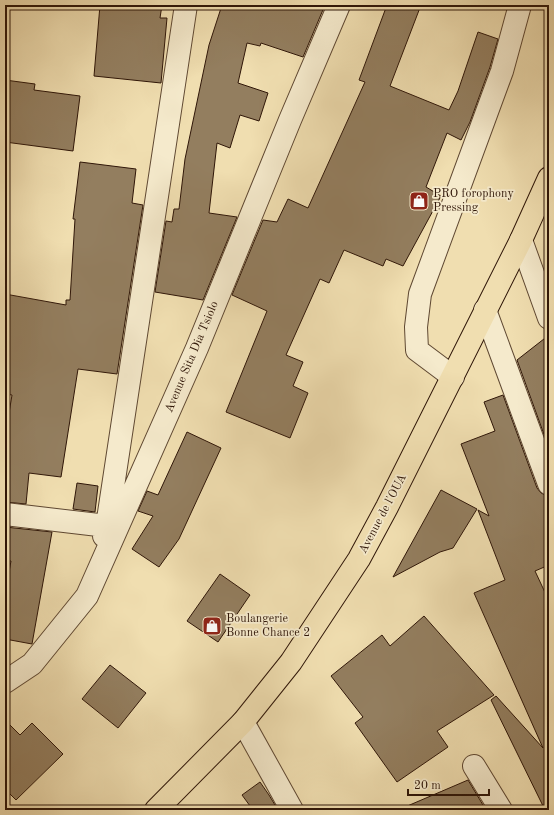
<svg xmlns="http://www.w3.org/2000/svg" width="554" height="815" font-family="'Old Standard TT',serif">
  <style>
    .building { fill: #937e5f; stroke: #2f1608 }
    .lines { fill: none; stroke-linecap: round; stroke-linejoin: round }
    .street-casing { stroke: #5f4832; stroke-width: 24 }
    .primary-casing { stroke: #2f1608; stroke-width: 24 }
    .street { stroke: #f5eacc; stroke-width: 22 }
    .primary { stroke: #f0deb0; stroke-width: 22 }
    .labels { text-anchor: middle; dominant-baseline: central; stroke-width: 3.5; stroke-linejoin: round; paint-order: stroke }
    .poi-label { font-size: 12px; fill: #2f1608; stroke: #f5eacc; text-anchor: start }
    .street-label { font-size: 12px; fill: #2f1608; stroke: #f5eacc }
  </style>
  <rect width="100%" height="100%" fill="#f0deb0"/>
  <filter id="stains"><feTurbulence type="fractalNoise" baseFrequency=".005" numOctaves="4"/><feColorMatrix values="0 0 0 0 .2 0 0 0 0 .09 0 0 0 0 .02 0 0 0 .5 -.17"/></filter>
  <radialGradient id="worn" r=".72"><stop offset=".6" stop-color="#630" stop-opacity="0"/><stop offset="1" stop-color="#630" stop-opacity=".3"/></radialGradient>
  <path class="building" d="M100,5h62l-2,13h7l-6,65 -67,-7z
    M222,5h103l-22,52 -42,-14 -1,3 -13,-3 -9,40 30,10 -9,28 -19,-6 -10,33 -13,-5 -8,70 28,4 -34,83 -48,-8 11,-71 6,1 2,-13h5l6,-50 24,-114z
    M387,5h34l-31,81 59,24 9,-19 20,-59 20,7 -8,28 -20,55 -9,18 -14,-7 -21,54 15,9 -38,70 -17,-7 -3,7 -39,-16 -15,33 -9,-4 -34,76 17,7 -10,24 15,7 -18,45 -64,-26 41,-101 -35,-16 31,-75 14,2 11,-23 20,9 57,-126 -6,-2z
    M5,80l30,4 -1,6 46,6 -7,55 -68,-9z
    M80,162l56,7 -4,34 11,2 -26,169 -39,-5 -17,108 -32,-4 -3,31 -21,-2v-65l7,-42 -7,-1v-100l61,11v-5h4l5,-81h-2z
    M549,335v104l-3,1 -29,-80z
    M503,395l34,93 4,5 7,3 1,3v66l-14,6 14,30v209h-4l-54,-110 5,-4 47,52 -69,-155 31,-13 -27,-70 11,6 -28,-72 34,-13 -11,-29z
    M187,432l34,16 -42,91 -20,28 -27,-18 21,-33 -15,-5 9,-20 11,4z
    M77,483l21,3 -3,26 -22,-3z
    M441,490l36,19 -24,39 -13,4 -47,25z
    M5,527l47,5 -20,112 -27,-5v-45l6,-33h-6z
    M220,574l30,21 -32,47 -31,-21z
    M424,616l70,79 -57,36 11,16 -51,35 -42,-59 8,-6 -32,-41 51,-41 8,11z
    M110,665l36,28 -28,35 -36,-29z
    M5,720l15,15 12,-12 31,31 -47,46 -11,-11z
    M468,780l18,30h-88z
    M260,782l9,13 9,15h-25l-11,-15z"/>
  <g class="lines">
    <g class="street-casing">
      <path id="street" d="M521,240l28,78
        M485,310l64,174
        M453,377l-36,-27 -1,-23 4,-33 82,-223 18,-66
        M5,514l102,12
        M104,536l3,-10 79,-521
        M5,682l27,-18 55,-68 110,-248 93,-228 49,-115
        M243,722l49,88
        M474,766l27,44"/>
    </g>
    <g class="primary-casing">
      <path id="primary" d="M156,810l87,-88 48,-60 68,-103 28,-52 134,-267 28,-62"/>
    </g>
    <use href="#street" class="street"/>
    <use href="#primary" class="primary"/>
  </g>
  <defs>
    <g id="shop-square" transform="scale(1)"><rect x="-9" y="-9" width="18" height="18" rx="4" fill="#8f2418" stroke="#f5eacc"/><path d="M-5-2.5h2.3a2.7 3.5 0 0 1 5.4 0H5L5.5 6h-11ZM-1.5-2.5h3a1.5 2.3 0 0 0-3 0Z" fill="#fff"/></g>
  </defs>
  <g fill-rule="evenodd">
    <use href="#shop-square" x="419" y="201"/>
    <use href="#shop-square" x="212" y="626"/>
  </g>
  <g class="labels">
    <g class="poi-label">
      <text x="433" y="194">PRO forophony<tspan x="433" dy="14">Pressing</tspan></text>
      <text x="226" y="619">Boulangerie<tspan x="226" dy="14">Bonne Chance 2</tspan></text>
    </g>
    <g class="street-label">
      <text transform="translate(192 357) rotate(-67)">Avenue Sita Dia Tsiolo</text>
      <text transform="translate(383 514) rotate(-62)">Avenue de l'OUA</text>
    </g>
  </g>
  <rect width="554" height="815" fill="none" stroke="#f0deb0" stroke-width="20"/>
  <rect x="6" y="6" width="542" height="803" fill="none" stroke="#2f1608" stroke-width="2"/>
  <rect x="10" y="10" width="534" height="795" fill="none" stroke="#2f1608"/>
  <path d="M408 789v6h81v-6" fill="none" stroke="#2f1608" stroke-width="2"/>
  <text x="414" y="789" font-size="12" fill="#2f1608" stroke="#f5eacc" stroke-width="3" paint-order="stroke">20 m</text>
  <rect width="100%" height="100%" filter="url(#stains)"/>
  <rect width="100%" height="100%" fill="url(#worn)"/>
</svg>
